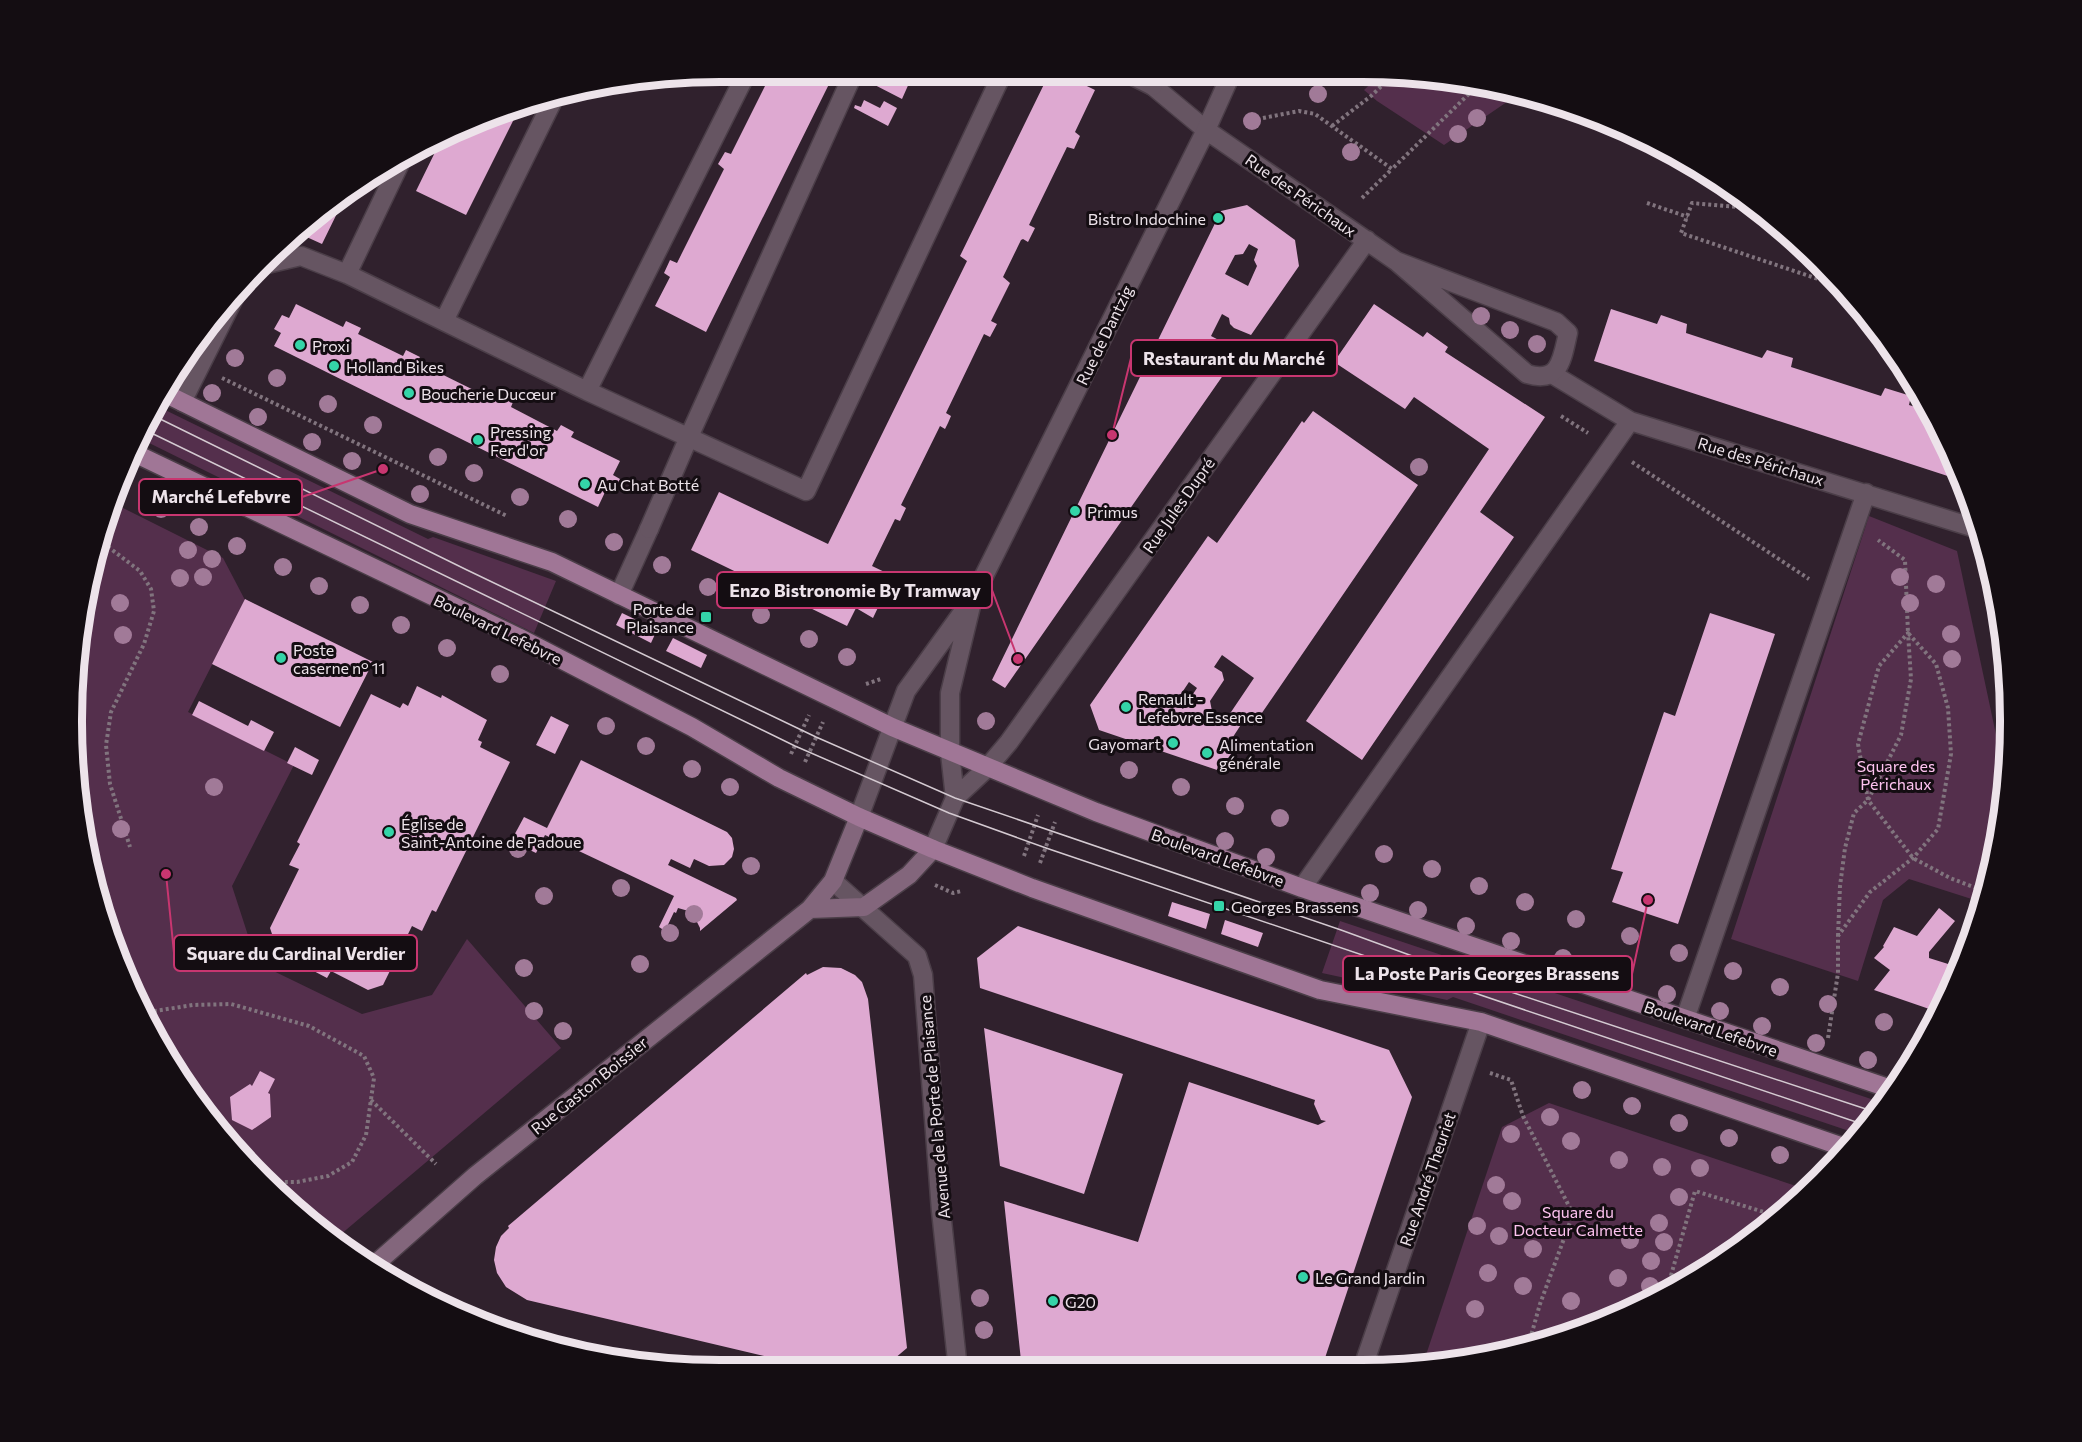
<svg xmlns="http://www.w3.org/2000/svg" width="2082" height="1442" font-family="Commissioner,sans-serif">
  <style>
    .green { fill: #542f4c }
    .building { fill: #dea9d1; fill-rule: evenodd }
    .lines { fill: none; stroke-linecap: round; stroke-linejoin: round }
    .lane-casing { stroke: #4b3e48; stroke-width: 21 }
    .street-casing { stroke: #4b3e48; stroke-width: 21 }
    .secondary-casing { stroke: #4b3e48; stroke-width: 21 }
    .primary-casing { stroke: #4b3e48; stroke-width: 21 }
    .path { stroke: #81747e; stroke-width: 4; stroke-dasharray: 3 3; stroke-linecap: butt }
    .lane { stroke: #665562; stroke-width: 18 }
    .street { stroke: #665562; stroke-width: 18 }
    .secondary { stroke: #83667c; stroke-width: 18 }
    .primary { stroke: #a07696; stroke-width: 18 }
    .tram { stroke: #d4cad1; stroke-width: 1.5 }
    .tree { fill: #a17a98 }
    .poi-dot { fill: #34d4a8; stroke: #140d12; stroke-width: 2 }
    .labels { text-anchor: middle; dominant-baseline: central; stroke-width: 6; stroke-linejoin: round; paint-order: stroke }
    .street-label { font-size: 16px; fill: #ede3ea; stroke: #140d12 }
    .poi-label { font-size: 16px; fill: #ede3ea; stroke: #140d12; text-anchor: start }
    .park-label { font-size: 16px; fill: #fec3f0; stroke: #140d12 }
    .rim { fill: none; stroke: #ede3ea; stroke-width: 8 }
    .leader { fill: none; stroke: #c83670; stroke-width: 2 }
    .callout-dot { fill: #c83670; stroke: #140d12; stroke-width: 2 }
    .callout { fill: #140d12; stroke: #c83670; stroke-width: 2 }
    .callout-label { font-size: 18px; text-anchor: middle; font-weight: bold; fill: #ede3ea }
  </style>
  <rect width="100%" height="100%" fill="#30212d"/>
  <path class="green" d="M1381,74l106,10 30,11 -73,50 -67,-44 -13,-11z
    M155,405l273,134 5,-2 123,44 -22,52 -395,-195z
    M113,503l110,55 22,42 -57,112 106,53 -62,121 25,77 105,51 70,-19 35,-56 94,109 -221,187 -8,2 -70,-57 -80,-98 -43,-74 -55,-161 -11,-84 5,-126z
    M1869,516l88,35 48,226 -8,71 -16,54 -72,-23 -26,21 -25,81 -127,-42z
    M1340,921l543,182 -25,31 -405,-137 -6,3 -125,-27z
    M1549,1103l259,87 -86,70 -74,43 -161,55 -64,6 79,-237z"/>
  <path class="building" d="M772,72h63l-129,260 -51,-26 15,-29 -6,-4 6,-13 7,3 47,-94 -6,-5 7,-12 6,2z
    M871,72h43l-12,27 -35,-18z
    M1050,72h8l37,18 -20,42 5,4 -6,13 -7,-2 -38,78 6,3 -7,14 -5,-3 -2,1 -18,37 7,6 -19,38 6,3 -7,13 -6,-3 -38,79 5,3 -3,7 -3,6 -5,-3 -39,79 5,3 -6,13 -5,-2 -23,47 21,10 -20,42 -17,-10 -9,18 -156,-76 28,-58 109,52 139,-283 -7,-5z
    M864,100l16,8 4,-7 13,7 -9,18 -34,-18 1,-3 6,2z
    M521,105l-55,110 -50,-24 26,-53 30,-16z
    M347,193l-25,51 -22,-10 35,-31z
    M1247,205l48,35 4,26 -48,69 -17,-7 -4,-4 -1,-6 -7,-4 -11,22 29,15 -235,337 -13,-8 229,-469zM1249,244l9,5 -4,11 3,6 -9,20 -23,-12 10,-19 8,-1z
    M296,304l47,23 3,-6 15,7 -3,6 45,22 3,-6 14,7 -3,5 81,40 2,-6 13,6 -2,5 46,24 4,-6 13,7 -3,5 49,24 -7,14 7,4 -7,15 -7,-4 -8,17 -324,-161 7,-13 -7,-4 8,-14 7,3z
    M1374,304l49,33 4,-5 21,15 -3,5 100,65 -65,95 34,25 -152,223 -56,-39 183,-272 -75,-52 -9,12 -71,-47z
    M1611,309l46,15 4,-9 26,9 -1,9 76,25 5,-8 26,8 -2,9 90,29 4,-8 26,8 -2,9 19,6 35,70 -369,-120z
    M1313,411l105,74 -165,241 -9,-6 -13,20 8,5 -19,26 -121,-41 -9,-25 118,-169 9,7 85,-122 2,2zM1222,655l32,23 -25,37 -10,1 -7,-5 -2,-10 14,-21 -2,-8 -8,-5zM1189,682l8,6 -14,21 -8,-6z
    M245,599l128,63 -33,65 -128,-63z
    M622,613l35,17 -6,13 -35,-18z
    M1710,613l65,21 -97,290 -66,-22 11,-30 -12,-3 53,-157 11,4z
    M673,638l34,17 -6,13 -35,-17z
    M417,686l24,12 1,-3 45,25 -9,20 4,2 -2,5 30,15 -74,150 -4,-2 -10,21 -10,-5 -29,59 -15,5 -37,-19 -4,7 -19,-10 4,-7 -37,-18 -5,-15 29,-59 -10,-4 11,-21 -3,-2 74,-148 29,14 3,-5 5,3z
    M199,701l49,25 3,-6 23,12 -10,19 -72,-36z
    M551,716l18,9 -14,29 -19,-9z
    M295,747l24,13 -7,15 -25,-12z
    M581,760l146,72 5,6 2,11 -2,8 -8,8 -15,1 -15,-7 -4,9 -19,-9 -3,6 68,33 1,2 -37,31v-3l-8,-16 -14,-4 -2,5 -2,-1 -9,19 -6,-4 15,-31 -129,-61 -9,18 -25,-12 13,-24 23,11z
    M1172,902l38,12 -4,15 -38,-13z
    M1939,908l16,13 -26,31v6l32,10 -23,44 -64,-22 16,-20 -16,-12 10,-11 -1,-1 11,-19 23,9z
    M1225,920l38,13 -5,14 -37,-13z
    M1018,926l371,124 23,47 -91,273h-299l-18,-169 134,41 51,-160 129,43 8,-4 -5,-1 -7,-16 1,-4 -335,-112 -3,-30z
    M823,967l18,1 14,7 7,7 6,17 39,349 -26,22h-58l-296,-70 -21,-13 -9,-14 -3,-13 2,-13 5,-11 8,-8 -1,-2 298,-253 1,2z
    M984,1028l139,46 -39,120 -84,-28z
    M260,1071l15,8 -7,14 2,1 1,23 -19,13 -20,-10 -2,-23 20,-13 2,2z"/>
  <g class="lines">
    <g class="lane-casing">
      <path id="lane" d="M1153,86l53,44
        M1552,374l78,47 348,108
        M619,595l30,-66
        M1302,888l328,-467
        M1685,1019l181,-526"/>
    </g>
    <g class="street-casing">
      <path id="street" d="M747,72l-160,319 219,100 197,-419
        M1125,72l28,14
        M1206,130l190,131 131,113c33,10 35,-15 41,-41l-12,-11 -160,-61
        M267,264l34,-8 46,18 240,117
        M347,274l55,-115
        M444,321l112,-227
        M182,402l57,-114
        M649,529l39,-90 166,-367
        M955,798l-5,-45v-60l21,-87
        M859,817l47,-126 67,-93 233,-468 26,-58
        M933,849l22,-51 32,-30 22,-26 358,-502
        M833,881l84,75 6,19 18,236 17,159
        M1362,1370l119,-348"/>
    </g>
    <g class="secondary-casing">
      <path id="secondary" d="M810,909l54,-2 45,-32 24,-26
        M372,1267l103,-91 335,-267 23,-28 26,-64"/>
    </g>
    <g class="primary-casing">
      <path id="primary" d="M162,392l248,122 142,48 340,165 204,85 206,76 592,202
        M132,452l386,185 174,90 87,51 80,39 74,32 99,39 288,102 161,32 365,126"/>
    </g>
    <path class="path" d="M1563,110l133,59
      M1263,118l36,-7 16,3 77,55 87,-85
      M1332,126l39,-30 22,-21
      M1362,198l30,-29
      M1647,203l41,14
      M1759,209l-67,-6 -11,30 158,53
      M222,378l285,138
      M1561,416l27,17
      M1632,462l177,117
      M103,543l37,28 11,18 3,22 -10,33 -33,68 -5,33 4,39 20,63
      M866,684l15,-5
      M791,754l18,-39
      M805,762l18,-40
      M1024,856l14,-41
      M1040,863l15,-41
      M935,885l18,8 9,-2
      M1838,936l2,-50 5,-38 9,-35 14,-13 33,-65 10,-56 -3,-46 -29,33 -21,78 10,56 45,58 37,20 34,13
      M142,1013l51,-8 38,-1 78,22 55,30 10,22 -8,57 -14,27 -24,14 -31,6h-33
      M1828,1038l10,-65v-37l32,-44 43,-34 25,-29 13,-75 -3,-46 -12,-44 -28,-31 -3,-73 -27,-20
      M1490,1073l21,7 12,36 50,98 -33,90 -11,39
      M371,1100l65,64
      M1666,1293l29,-102 82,25"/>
    <use href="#lane" class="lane"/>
    <use href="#street" class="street"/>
    <use href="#secondary" class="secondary"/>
    <use href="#primary" class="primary"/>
    <path class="tram" d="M150,414l317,156 349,167 139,61 386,132 170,62 364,120
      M143,429l652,317 154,67 97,35 819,277"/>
  </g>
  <g class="tree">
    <circle cx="1318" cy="94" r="9"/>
    <circle cx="1477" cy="118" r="9"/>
    <circle cx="1252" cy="121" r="9"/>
    <circle cx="1458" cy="134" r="9"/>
    <circle cx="1351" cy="152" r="9"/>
    <circle cx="1481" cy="316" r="9"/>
    <circle cx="1510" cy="330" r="9"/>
    <circle cx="1537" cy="344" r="9"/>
    <circle cx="235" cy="358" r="9"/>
    <circle cx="277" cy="378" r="9"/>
    <circle cx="212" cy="393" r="9"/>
    <circle cx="328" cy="404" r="9"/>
    <circle cx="258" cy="417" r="9"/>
    <circle cx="373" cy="425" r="9"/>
    <circle cx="312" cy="442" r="9"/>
    <circle cx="438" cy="457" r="9"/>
    <circle cx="352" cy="461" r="9"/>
    <circle cx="1419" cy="467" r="9"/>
    <circle cx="474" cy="473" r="9"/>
    <circle cx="420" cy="494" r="9"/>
    <circle cx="520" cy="497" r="9"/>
    <circle cx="161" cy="509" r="9"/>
    <circle cx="568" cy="519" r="9"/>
    <circle cx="199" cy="527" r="9"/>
    <circle cx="614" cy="542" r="9"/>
    <circle cx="237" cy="546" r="9"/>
    <circle cx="188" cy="550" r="9"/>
    <circle cx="212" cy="559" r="9"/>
    <circle cx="662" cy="565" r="9"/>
    <circle cx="283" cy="567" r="9"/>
    <circle cx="203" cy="577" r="9"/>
    <circle cx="1900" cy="577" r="9"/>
    <circle cx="180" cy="578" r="9"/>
    <circle cx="1936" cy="584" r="9"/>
    <circle cx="319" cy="586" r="9"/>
    <circle cx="708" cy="587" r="9"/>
    <circle cx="120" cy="603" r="9"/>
    <circle cx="1910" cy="603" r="9"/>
    <circle cx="360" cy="605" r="9"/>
    <circle cx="761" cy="615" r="9"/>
    <circle cx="401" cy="625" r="9"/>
    <circle cx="1951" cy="634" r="9"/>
    <circle cx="123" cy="635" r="9"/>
    <circle cx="809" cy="639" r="9"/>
    <circle cx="447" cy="648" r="9"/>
    <circle cx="847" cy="657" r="9"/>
    <circle cx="1952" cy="659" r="9"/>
    <circle cx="500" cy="674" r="9"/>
    <circle cx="986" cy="721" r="9"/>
    <circle cx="606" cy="726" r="9"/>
    <circle cx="646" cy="746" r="9"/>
    <circle cx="692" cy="769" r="9"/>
    <circle cx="1129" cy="770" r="9"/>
    <circle cx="214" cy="787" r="9"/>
    <circle cx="730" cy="787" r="9"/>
    <circle cx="1181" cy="787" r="9"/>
    <circle cx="1235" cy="806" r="9"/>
    <circle cx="1280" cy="818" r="9"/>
    <circle cx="121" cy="829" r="9"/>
    <circle cx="1225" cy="841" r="9"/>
    <circle cx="518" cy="849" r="9"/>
    <circle cx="1384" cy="854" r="9"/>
    <circle cx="1266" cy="857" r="9"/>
    <circle cx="751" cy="866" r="9"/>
    <circle cx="1432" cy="869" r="9"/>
    <circle cx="1479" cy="886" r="9"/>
    <circle cx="621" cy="888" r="9"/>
    <circle cx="1370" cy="893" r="9"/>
    <circle cx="544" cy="896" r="9"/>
    <circle cx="1525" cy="902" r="9"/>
    <circle cx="1418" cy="910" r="9"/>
    <circle cx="694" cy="914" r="9"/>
    <circle cx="1576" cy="919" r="9"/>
    <circle cx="1466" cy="926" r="9"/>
    <circle cx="670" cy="933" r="9"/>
    <circle cx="1630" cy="936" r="9"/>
    <circle cx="1511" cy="941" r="9"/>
    <circle cx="1679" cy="953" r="9"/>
    <circle cx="1563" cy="958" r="9"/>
    <circle cx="640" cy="964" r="9"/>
    <circle cx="524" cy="968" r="9"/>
    <circle cx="1733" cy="971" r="9"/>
    <circle cx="1780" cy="987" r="9"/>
    <circle cx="1667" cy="994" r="9"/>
    <circle cx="1828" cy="1004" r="9"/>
    <circle cx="534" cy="1011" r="9"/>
    <circle cx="1720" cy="1011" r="9"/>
    <circle cx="1884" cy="1022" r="9"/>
    <circle cx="1762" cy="1026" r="9"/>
    <circle cx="563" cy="1031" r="9"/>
    <circle cx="1816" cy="1043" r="9"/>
    <circle cx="1868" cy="1060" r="9"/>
    <circle cx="1582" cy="1090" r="9"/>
    <circle cx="1632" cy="1106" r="9"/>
    <circle cx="1550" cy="1117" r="9"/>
    <circle cx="1679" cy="1123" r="9"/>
    <circle cx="1511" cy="1134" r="9"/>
    <circle cx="1729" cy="1138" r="9"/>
    <circle cx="1571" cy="1141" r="9"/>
    <circle cx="1780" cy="1155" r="9"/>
    <circle cx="1619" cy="1160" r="9"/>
    <circle cx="1662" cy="1167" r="9"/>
    <circle cx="1700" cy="1168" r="9"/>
    <circle cx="1496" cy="1185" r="9"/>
    <circle cx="1679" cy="1197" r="9"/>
    <circle cx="1512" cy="1201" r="9"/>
    <circle cx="1659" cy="1223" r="9"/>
    <circle cx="1477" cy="1226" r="9"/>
    <circle cx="1499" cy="1236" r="9"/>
    <circle cx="1630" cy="1240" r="9"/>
    <circle cx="1664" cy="1242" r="9"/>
    <circle cx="1533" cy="1249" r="9"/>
    <circle cx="1651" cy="1261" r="9"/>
    <circle cx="1488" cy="1273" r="9"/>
    <circle cx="1618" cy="1278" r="9"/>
    <circle cx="1523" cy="1286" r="9"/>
    <circle cx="1650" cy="1286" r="9"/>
    <circle cx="980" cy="1298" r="9"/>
    <circle cx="1571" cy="1301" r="9"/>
    <circle cx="1475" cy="1309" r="9"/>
    <circle cx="984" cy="1330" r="9"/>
  </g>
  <g class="poi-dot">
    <circle cx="1218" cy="218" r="6"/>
    <circle cx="300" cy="345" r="6"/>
    <circle cx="334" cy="366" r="6"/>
    <circle cx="409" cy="393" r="6"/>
    <circle cx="478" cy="440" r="6"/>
    <circle cx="585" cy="484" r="6"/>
    <circle cx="1075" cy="511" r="6"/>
    <rect x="700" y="611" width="12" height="12" rx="3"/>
    <circle cx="281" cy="658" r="6"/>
    <circle cx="1126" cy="707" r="6"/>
    <circle cx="1173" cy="743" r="6"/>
    <circle cx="1207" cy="753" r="6"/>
    <circle cx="389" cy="832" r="6"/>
    <rect x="1213" y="900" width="12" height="12" rx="3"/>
    <circle cx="1303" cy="1277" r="6"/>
    <circle cx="1053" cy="1301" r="6"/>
  </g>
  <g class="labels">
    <g class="street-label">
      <text transform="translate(1301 195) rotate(35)">Rue des Périchaux</text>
      <text transform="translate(1104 335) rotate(-64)">Rue de Dantzig</text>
      <text transform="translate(1761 461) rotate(17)">Rue des Périchaux</text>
      <text transform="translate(1178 505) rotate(-55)">Rue Jules Dupré</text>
      <text transform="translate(498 629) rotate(26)">Boulevard Lefebvre</text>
      <text transform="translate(1218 857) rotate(20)">Boulevard Lefebvre</text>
      <text transform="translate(1711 1028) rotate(19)">Boulevard Lefebvre</text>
      <text transform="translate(589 1085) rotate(-39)">Rue Gaston Boissier</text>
      <text transform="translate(934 1107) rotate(-95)">Avenue de la Porte de Plaisance</text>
      <text transform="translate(1427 1179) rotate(-71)">Rue André Theuriet</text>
    </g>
    <g class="poi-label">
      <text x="1206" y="218" text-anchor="end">Bistro Indochine</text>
      <text x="312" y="345">Proxi</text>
      <text x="346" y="366">Holland Bikes</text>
      <text x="421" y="393">Boucherie Ducœur</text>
      <text x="490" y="431">Pressing<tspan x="490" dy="18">Fer d'or</tspan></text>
      <text x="597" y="484">Au Chat Botté</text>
      <text x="1087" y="511">Primus</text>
      <text x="694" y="608" text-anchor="end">Porte de<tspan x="694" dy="18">Plaisance</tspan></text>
      <text x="293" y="649">Poste<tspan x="293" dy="18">caserne n° 11</tspan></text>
      <text x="1138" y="698">Renault -<tspan x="1138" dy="18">Lefebvre Essence</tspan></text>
      <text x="1161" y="743" text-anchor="end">Gayomart</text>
      <text x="1219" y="744">Alimentation<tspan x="1219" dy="18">générale</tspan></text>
      <text x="401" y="823">Église de<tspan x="401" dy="18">Saint-Antoine de Padoue</tspan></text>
      <text x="1231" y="906">Georges Brassens</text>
      <text x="1315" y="1277">Le Grand Jardin</text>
      <text x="1065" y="1301">G20</text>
    </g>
    <g class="park-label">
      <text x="1896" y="765">Square des<tspan x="1896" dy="18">Périchaux</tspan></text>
      <text x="1578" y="1211">Square du<tspan x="1578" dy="18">Docteur Calmette</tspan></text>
    </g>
  </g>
  <path d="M0 0H2082V1442H0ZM720 82H1362A638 638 0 0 1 2000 720V722A638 638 0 0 1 1362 1360H720A638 638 0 0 1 82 722V720A638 638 0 0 1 720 82Z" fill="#140d12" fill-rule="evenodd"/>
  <path class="rim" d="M720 82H1362A638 638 0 0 1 2000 720V722A638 638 0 0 1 1362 1360H720A638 638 0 0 1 82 722V720A638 638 0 0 1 720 82Z"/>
  <path class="leader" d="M1112 435L1131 358M383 469L302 497M1018 659L992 590M166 874L174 953M1648 900L1632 974"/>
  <g class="callout-dot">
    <circle cx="1112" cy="435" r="6"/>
    <circle cx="383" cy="469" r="6"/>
    <circle cx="1018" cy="659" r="6"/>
    <circle cx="166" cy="874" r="6"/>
    <circle cx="1648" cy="900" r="6"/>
  </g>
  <g class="callout">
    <rect x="1131" y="340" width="206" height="36" rx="6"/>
    <rect x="139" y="479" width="163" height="36" rx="6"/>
    <rect x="717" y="572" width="275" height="36" rx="6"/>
    <rect x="174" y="935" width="243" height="36" rx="6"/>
    <rect x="1343" y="956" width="289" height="36" rx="6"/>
  </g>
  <g class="callout-label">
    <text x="1234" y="365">Restaurant du Marché</text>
    <text x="221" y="503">Marché Lefebvre</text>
    <text x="855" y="597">Enzo Bistronomie By Tramway</text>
    <text x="296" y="960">Square du Cardinal Verdier</text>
    <text x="1487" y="980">La Poste Paris Georges Brassens</text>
  </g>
</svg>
